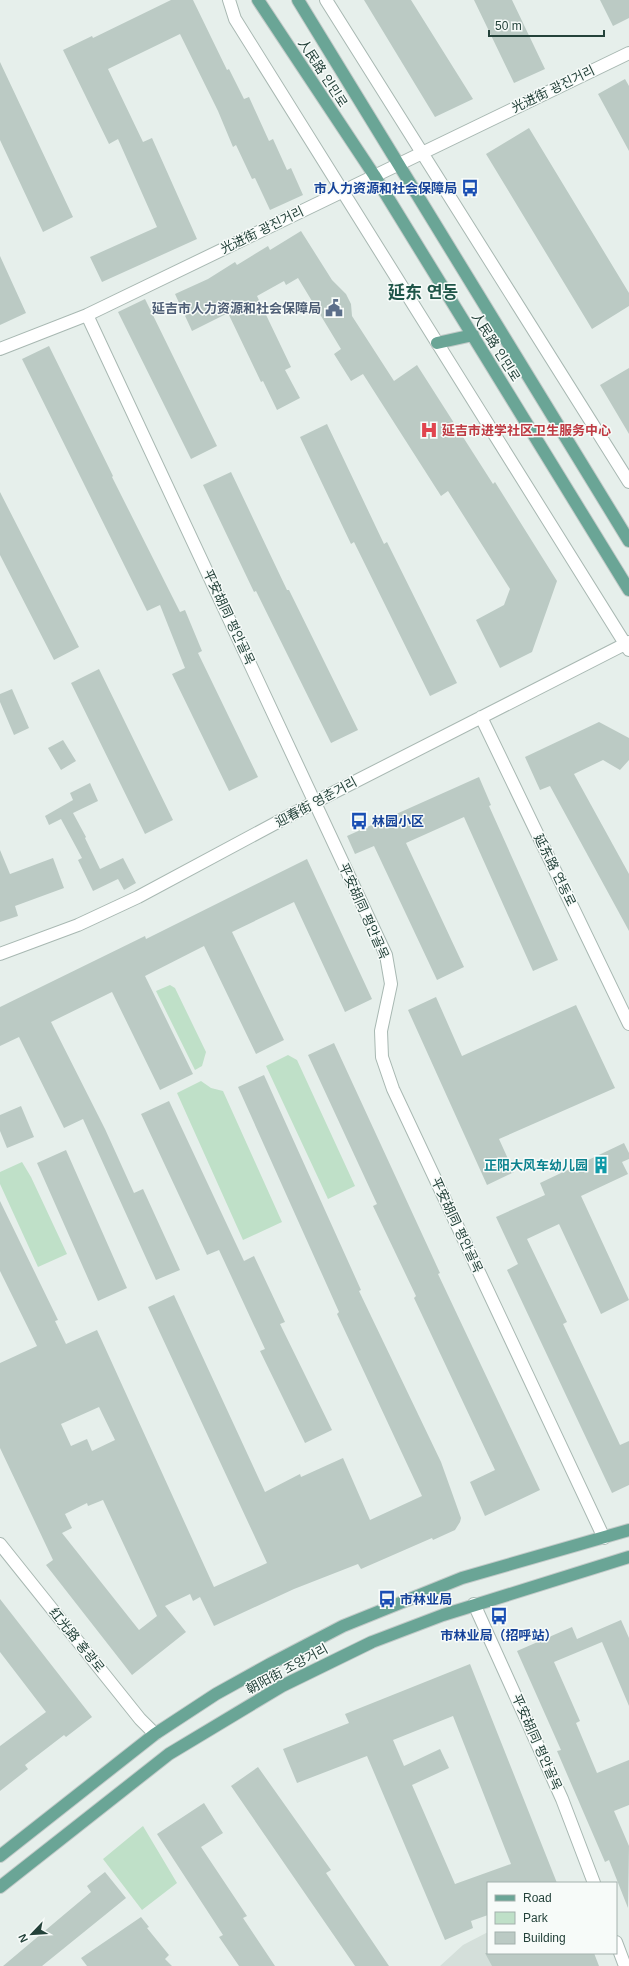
<svg xmlns="http://www.w3.org/2000/svg" width="629" height="1966" font-family="Helvetica,'Noto Sans SC','Noto Sans KR',sans-serif">
  <style>
    .built { fill: #d4dfda }
    .green { fill: #bfe0c8 }
    .building { fill: #bbcac4; fill-rule: evenodd }
    .lines { fill: none; stroke-linecap: round; stroke-linejoin: round }
    .minor-casing { stroke: #a8b8b2; stroke-width: 14 }
    .major-casing { stroke: #c2cac8; stroke-width: 14 }
    .minor { stroke: #fff; stroke-width: 12 }
    .major { stroke: #6aa596; stroke-width: 12 }
    .labels { text-anchor: middle; dominant-baseline: central; stroke-width: 3; stroke-linejoin: round; paint-order: stroke }
    .street-label { font-size: 13px; fill: #24423a; stroke: #f7fbf9 }
    .transit-label { font-size: 13px; font-weight: bold; fill: #164399; stroke: #f7fbf9; text-anchor: start }
    .service-label { font-size: 13px; font-weight: bold; fill: #4e5e75; stroke: #f7fbf9; text-anchor: end }
    .health-label { font-size: 13px; font-weight: bold; fill: #be3a42; stroke: #f7fbf9; text-anchor: start }
    .culture-label { font-size: 13px; font-weight: bold; fill: #0d838f; stroke: #f7fbf9; text-anchor: end }
    .district-label { font-size: 17px; font-weight: bold; fill: #1f5548; stroke: #f7fbf9 }
  </style>
  <rect width="100%" height="100%" fill="#e6efeb"/>
  <path class="built" d="M488,1932v21l74,13h-122l23,-21z"/>
  <path class="green" d="M170,985l5,3 31,64 -4,14 -7,4 -39,-79z
    M288,1055l9,5 58,126 -27,13 -62,-133z
    M201,1081l10,7 12,3 59,131 -39,18 -66,-147z
    M22,1162l9,15 36,77 -29,13 -38,-83v-12z
    M143,1826l34,57 -35,27 -39,-51z"/>
  <path class="building" d="M171,0h22l34,70 2,-1 15,30 5,-2 20,44 4,-2 14,31 4,-2 12,27 -33,15 -15,-32 -3,1 -16,-34 -3,2 -15,-36 -38,-77 -72,35 35,73 9,-4 45,101 -95,43 -12,-25 67,-30 -39,-88 -9,5 -46,-94 29,-14 1,2z
    M364,0h47l62,99 -38,18z
    M474,0h38l33,69 -31,14z
    M600,0h29v18l-16,8z
    M0,62l73,155 -30,15 -43,-92z
    M625,79l4,7v65l-31,-57z
    M529,128l100,165v13l-37,23 -106,-175z
    M301,231l31,49 14,14 5,10 1,12 42,65 23,-16 76,119 2,-2 62,99 -25,71 -32,16 -24,-48 28,-15 6,-16 -62,-98 -7,5 -78,-122 -12,7 -17,-27 7,-5 -43,-71 -12,7 -2,-4 -27,15 34,71 -6,3 15,28 -23,12 -14,-29 -2,1 -33,-69 -36,18 -17,-37 33,-15 27,-17 2,3 31,-19 2,4z
    M0,256l26,57 -26,12z
    M145,299l72,147 -26,13 -73,-147z
    M49,346l64,130 -1,1 68,135 5,-2 17,41 -4,2 60,124 -29,14 -57,-117 13,-6 -25,-63 -13,6 -125,-252z
    M629,368v66l-29,-49z
    M327,424l57,120 3,-2 70,141 -27,13 -76,-154 -3,2 -51,-107z
    M231,472l56,118h2l69,140 -27,13 -75,-152 -2,1 -51,-107z
    M0,492l79,155 -25,13 -54,-105z
    M99,669l74,151 -28,14 -74,-151z
    M12,689l17,39 -15,7 -14,-33v-8z
    M599,722l30,16v22l-9,10 -17,-10 -29,14 55,100v57l-79,-145 -10,4 -15,-33z
    M63,740l13,21 -15,9 -13,-22z
    M479,777l12,28 -2,1 69,154 -25,11 -69,-154 -58,26 58,124 -27,13 -63,-134 -19,8 -8,-18z
    M90,783l8,18 -25,12 13,24 -1,1 15,31 23,-11 13,25 -12,7 -6,-11 -25,12 -15,-31 4,-2 -21,-39 -12,6 -4,-9 28,-16 -3,-7z
    M0,850l10,24 43,-16 11,30 -49,18 3,10 -18,6z
    M307,859l65,140 -27,13 -51,-110 -62,30 52,108 -28,14 -52,-108 -59,30 48,98 -33,16 -48,-98 -61,30 54,107 29,64 9,-4 37,81 -24,10 -73,-161 -19,9 -45,-91 -19,9v-39l145,-71 1,3z
    M436,997l26,59 114,-51 39,83 -116,51 15,33 -27,13 -79,-175z
    M334,1043l106,230 -2,1 102,216 -55,26 -15,-34 25,-12 -81,-172 2,-2 -43,-90 4,-2 -69,-149z
    M264,1075l97,215 -2,1 82,171 20,56 -1,4 -5,8 -22,10 -1,-2 -71,31 -3,-5 -64,25 -80,37 -14,-29 -7,4 -3,-7 -25,12 21,26 -54,43 -86,-110 7,-5 -53,-112v-85l37,-17 -37,-75v-70l58,119 -3,1 11,23 31,-14 117,257 53,-24 -119,-256 26,-12 91,197 35,-18 1,3 42,-19 27,62 52,-24 -85,-182 2,-2 -101,-225zM99,1407l16,33 -23,11 -5,-12 -16,7 -10,-22zM103,1500l54,116 -18,14 -77,-97 10,-5 -7,-14 22,-11 1,3z
    M169,1101l75,160 10,-5 31,66 -5,2 52,106 -27,13 -45,-92 5,-2 -46,-99 -12,5 -66,-141z
    M21,1106l13,31 -27,11 -7,-17v-16z
    M624,1143l5,10v6l-7,3 6,12 -47,22 48,104 -28,14 -42,-90 -32,15 40,83 -4,2 57,121 9,-4v44l-17,8 -105,-223 11,-6 -22,-47 49,-22 -5,-12z
    M66,1150l61,138 -29,13 -61,-138z
    M0,1599l92,118 -26,20 -2,-2 -39,30 3,4 -28,22v-45l46,-34 -46,-60z
    M621,1620l8,18v68l-27,-64 -48,20 26,59 -4,2 21,50 32,-13v45l-15,6 15,35 -1,62 -19,-48 -4,2 -48,-111 4,-1 -44,-99 55,-24 5,12z
    M470,1664l87,219h-69v32l-17,6 2,7 -28,12 -78,-184 -70,27 -14,-34 66,-26 -4,-9zM453,1716l58,148 -56,20 -43,-99 37,-17 -9,-19 -36,17 -11,-26z
    M258,1767l73,103 -5,3 63,93h-34l-124,-180z
    M204,1803l19,30 -22,14 46,69 -4,2 32,48h-36l-20,-29 4,-2 -66,-101z
    M105,1872l21,26 -84,68h-39l88,-74 -4,-6z
    M141,1917l8,10 -2,1 22,27 -4,4 7,7h-85l-6,-8z
    M485,1953h109l5,13h-107z"/>
  <g class="lines">
    <g class="minor-casing">
      <path id="minor" d="M229,0l6,19 394,631
        M326,0l303,482
        M87,315l299,640 5,29 -10,47 1,26 11,32 211,449
        M0,349l87,-34 542,-262
        M481,717l148,307
        M0,954l78,-29 60,-28 177,-95 314,-160
        M0,1544l140,175 15,15
        M474,1604l88,195 32,84
        M616,1942l9,24"/>
    </g>
    <g class="major-casing">
      <path id="major" d="M258,0l116,175 255,415
        M298,0l331,541
        M437,343l36,-8
        M0,1856l155,-122 61,-40 54,-30 73,-38 119,-48 167,-48
        M0,1887l169,-133 113,-68 90,-44 71,-27 186,-58"/>
    </g>
    <use href="#minor" class="minor"/>
    <use href="#major" class="major"/>
  </g>
  <defs>
    <g id="bus-bare" transform="scale(1.38)"><path d="M-5-6H5V4H4V6H2V4H-2V6H-4V4H-5ZM-3.5-4V0h7V-4ZM-3.5 1.2v1.5H-2V1.2ZM2 1.2v1.5H3.5V1.2Z" fill="#1a4fb4" stroke="#f7fbf9" stroke-width="2.5" paint-order="stroke"/></g>
    <g id="civic-bare" transform="scale(1.38)"><path d="M-.6-6.5H3V-4.5H.6V-3L4-1V1h2V6H-6V1h2V-1L-.6-3ZM-1.2 2.5V6h2.4V2.5Z" fill="#5c6f8a" stroke="#f7fbf9" stroke-width="2.5" paint-order="stroke"/></g>
    <g id="hospital-bare" transform="scale(1.38)"><path d="M-5-5h3v3.5h4V-5h3V5h-3V1.5h-4V5h-3Z" fill="#e0444e" stroke="#f7fbf9" stroke-width="2.5" paint-order="stroke"/></g>
    <g id="building-bare" transform="scale(1.38)"><path d="M-4-6H4V6H1V3H-1V6H-4ZM-2.5-4.3h1.7v1.8h-1.7ZM.8-4.3h1.7v1.8H.8ZM-2.5-1h1.7V.8h-1.7ZM.8-1h1.7V.8H.8Z" fill="#0f9aa8" stroke="#f7fbf9" stroke-width="2.5" paint-order="stroke"/></g>
  </defs>
  <g fill-rule="evenodd">
    <use href="#bus-bare" x="470" y="188"/>
    <use href="#civic-bare" x="334" y="308"/>
    <use href="#hospital-bare" x="429" y="430"/>
    <use href="#bus-bare" x="359" y="821"/>
    <use href="#building-bare" x="601" y="1165"/>
    <use href="#bus-bare" x="387" y="1599"/>
    <use href="#bus-bare" x="499" y="1616"/>
  </g>
  <g class="labels">
    <g class="street-label">
      <text transform="translate(323 73) rotate(57)">人民路 인민로</text>
      <text transform="translate(553 89) rotate(-26)">光进街 광진거리</text>
      <text transform="translate(262 230) rotate(-26)">光进街 광진거리</text>
      <text transform="translate(496 347) rotate(58)">人民路 인민로</text>
      <text transform="translate(229 617) rotate(65)">平安胡同 평안골목</text>
      <text transform="translate(316 802) rotate(-28)">迎春街 영춘거리</text>
      <text transform="translate(555 870) rotate(64)">延东路 연동로</text>
      <text transform="translate(364 911) rotate(66)">平安胡同 평안골목</text>
      <text transform="translate(457 1225) rotate(65)">平安胡同 평안골목</text>
      <text transform="translate(77 1640) rotate(51)">红光路 홍광로</text>
      <text transform="translate(287 1669) rotate(-28)">朝阳街 조양거리</text>
      <text transform="translate(537 1742) rotate(66)">平安胡同 평안골목</text>
    </g>
    <g class="transit-label">
      <text x="457" y="188" text-anchor="end">市人力资源和社会保障局</text>
      <text x="372" y="821">林园小区</text>
      <text x="400" y="1599">市林业局</text>
      <text x="499" y="1635" text-anchor="middle">市林业局（招呼站）</text>
    </g>
    <g class="service-label">
      <text x="321" y="308">延吉市人力资源和社会保障局</text>
    </g>
    <g class="health-label">
      <text x="442" y="430">延吉市进学社区卫生服务中心</text>
    </g>
    <g class="culture-label">
      <text x="588" y="1165">正阳大风车幼儿园</text>
    </g>
    <g class="district-label">
      <text x="423" y="292">延东 연동</text>
    </g>
  </g>
  <rect x="487" y="1882" width="130" height="72" fill="#f7fbf9" stroke="#a3b1ad"/>
  <rect x="495" y="1895" width="20" height="6" fill="#6aa596" stroke="#a3b1ad"/>
  <text x="523" y="1902" font-size="12" fill="#24423a">Road</text>
  <rect x="495" y="1912" width="20" height="12" fill="#bfe0c8" stroke="#a3b1ad"/>
  <text x="523" y="1922" font-size="12" fill="#24423a">Park</text>
  <rect x="495" y="1932" width="20" height="12" fill="#bbcac4" stroke="#a3b1ad"/>
  <text x="523" y="1942" font-size="12" fill="#24423a">Building</text>
  <g transform="translate(32 1934) rotate(245)" stroke="#f7fbf9" stroke-width="3" paint-order="stroke">
  <path d="M0-3L7 15L0 10L-7 15Z" fill="#24423a"/>
  <text y="-6" font-size="11" font-weight="bold" text-anchor="middle" fill="#24423a">N</text>
  </g>
  <path d="M489 30v6h115v-6" fill="none" stroke="#24423a" stroke-width="2"/>
  <text x="495" y="30" font-size="12" fill="#24423a" stroke="#f7fbf9" stroke-width="3" paint-order="stroke">50 m</text>
</svg>
